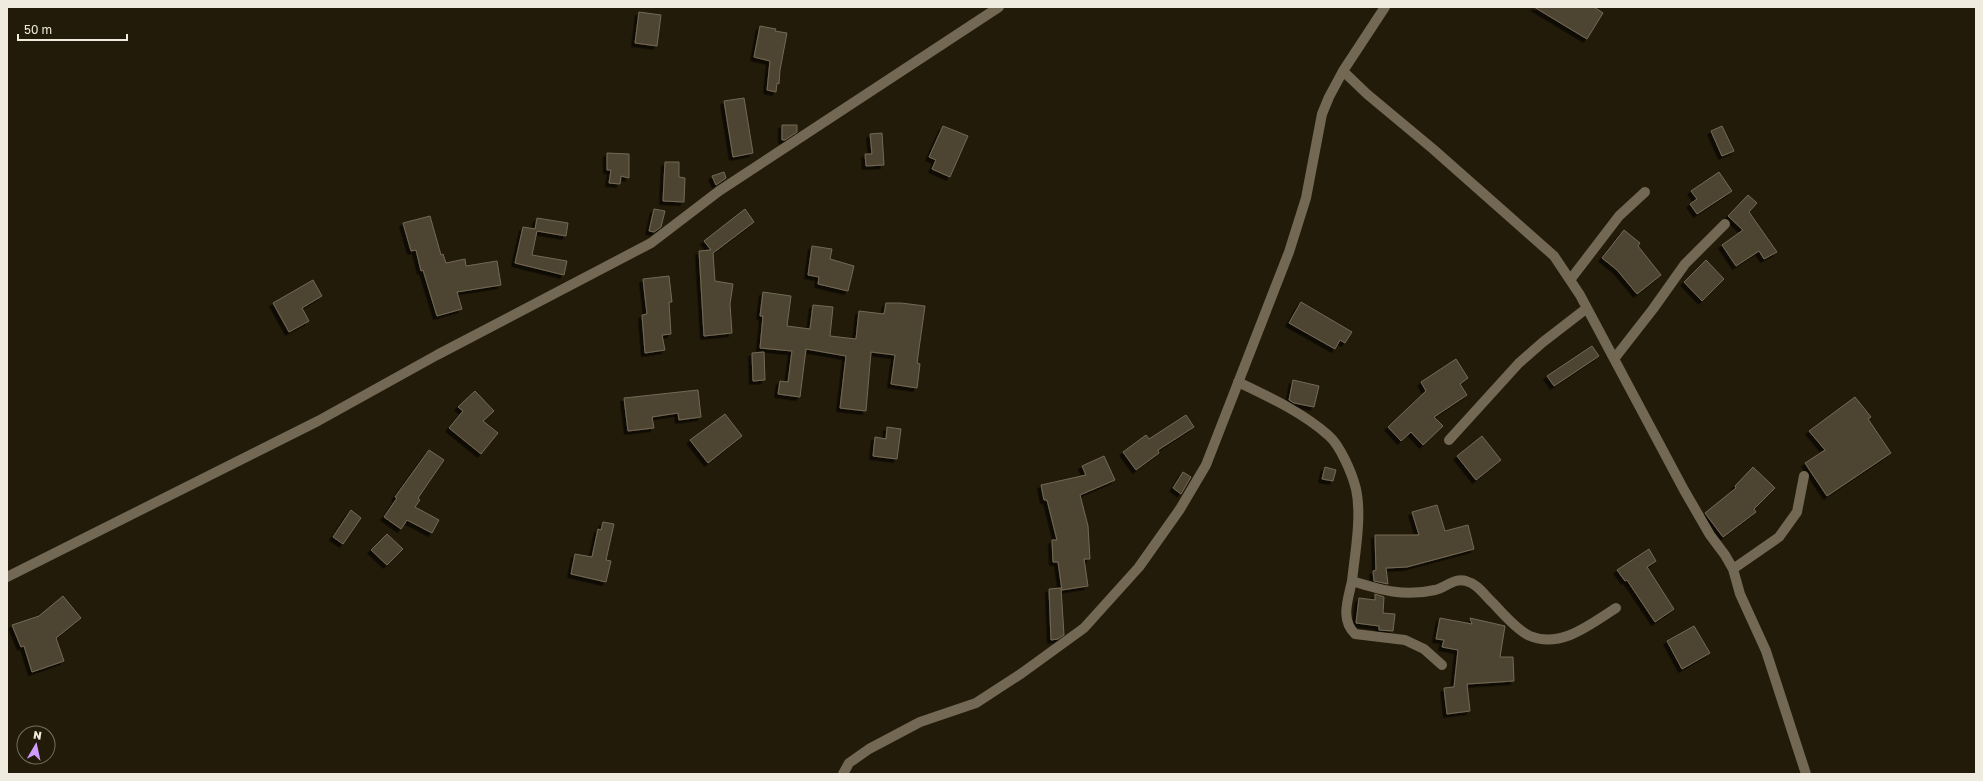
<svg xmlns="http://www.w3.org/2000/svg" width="1983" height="781" font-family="'Golos Text',sans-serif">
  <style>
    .building { fill: #4e4532; stroke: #736955; filter: url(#shadow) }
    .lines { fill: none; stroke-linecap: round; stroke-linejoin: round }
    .minor { stroke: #726853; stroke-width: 10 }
  </style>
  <defs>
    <filter id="shadow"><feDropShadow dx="-3.5" dy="3.5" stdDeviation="0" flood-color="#0009"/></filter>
  </defs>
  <rect width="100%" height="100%" fill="#231b09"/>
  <path class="building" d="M1534,7h60l9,6 -16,26z
    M639,12l22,3 -4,31 -22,-3z
    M760,26l16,3 -1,2 12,2 -7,37 -1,14 -2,-1 -1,9 -9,-2 3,-29 -16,-4z
    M744,98l9,55 -20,4 -9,-56z
    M782,125h15v7l-12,8h-3z
    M943,126l25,10 -18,41 -18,-8 4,-9 -7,-3z
    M1722,126l12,25 -12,5 -11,-25z
    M882,133l2,32 -18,1 -1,-12h7l-2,-20z
    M607,153l22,1v24l-8,-2 -1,8 -11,-1 2,-13h-4z
    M665,162h14v15l6,1 -1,24 -21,-1z
    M724,172l2,6 -10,7 -4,-9z
    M1719,172l13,19 -35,23 -7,-10 7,-5 -6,-8z
    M1748,195l9,8 -8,9 28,40 -13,7 -5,-8 -23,15 -14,-21 21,-15 -15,-14z
    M654,209l11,2 -4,16 -7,5 -5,-1z
    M745,209l9,13 -41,31 2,28 18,3 -3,20 2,29 -28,3 -5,-85 12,-1 -7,-9z
    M430,216l11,39 2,-1 3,9 19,-4 1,7 31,-5 4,24 -44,7 5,17 -25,7 -14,-46 -2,1 -5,-21 -5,1 -8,-28z
    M537,218l31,5 -2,13 -29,-5 -5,24 35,6 -3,14 -49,-12 8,-36 12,2z
    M1624,230l16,13 -2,3 23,29 -24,19 -20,-24 -15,-12z
    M812,246l20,3 -2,10 24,7 -6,25 -30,-7 1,-7 -11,-2z
    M1706,260l18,19 -22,22 -18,-19z
    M669,276l3,26h-3l2,32 -9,1 3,15 -20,3 -3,-38 5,-1 -4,-35z
    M313,280l9,16 -20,12 7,13 -20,11 -16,-29z
    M763,292l28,4 -4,30 23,3 3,-24 20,2 -3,29 26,3 3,-28 25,3 2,-11h15l24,3 -8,57 3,1 -3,24 -26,-4 4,-29 -24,-3 -5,59 -26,-3 6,-52 -40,-7 -6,48 -22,-3 2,-13 8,1 4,-31 -32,-3 3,-32h-3z
    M1301,302l51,30 -7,11 -5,-3 -5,9 -46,-26z
    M1592,346l7,10 -45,30 -7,-10z
    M764,352l1,28 -12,1 -1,-28z
    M1456,359l12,19 -8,6 7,11 -33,22 9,9 -20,19 -12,-13 -10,9 -13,-14 38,-36 -5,-9z
    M1293,380l26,6 -5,21 -20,-4 -5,-3z
    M698,390l3,27 -22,3 -1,-7 -26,4 2,11 -26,3 -4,-33z
    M475,391l19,20 -11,10 15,12 -17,21 -32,-26 14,-17 -5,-4z
    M1855,397l16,20 -3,2 23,34 -64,43 -22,-33 20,-13 -16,-19z
    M725,414l17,22 -34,27 -18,-23z
    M1186,415l8,12 -36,23 1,3 -23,17 -13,-18 23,-17 3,4z
    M887,427l14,2 -4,30 -24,-3 2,-19 11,2z
    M1482,436l19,24 -25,20 -19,-24z
    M429,450l15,10 -26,38 2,2 -5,7 24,13 -7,13 -25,-13 -6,9 -17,-12 13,-19 -2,-1z
    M1104,456l11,24 -35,15 8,31 2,33h-6l4,27 -26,4 -4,-28h-5l-1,-22h5l-10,-40h-3l-3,-15 45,-10 -4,-9z
    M1325,467l11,3 -3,11 -11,-2z
    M1753,467l22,21 -21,21 2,3 -33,25 -18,-24 31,-25 -1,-2z
    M1183,472l8,5 -10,17 -8,-6z
    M1437,505l8,26 23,-6 6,24 -67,18 -21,1 2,16 -14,-3 -1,-10 3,-1 -1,-35h44l-7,-23z
    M351,510l10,8 -18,26 -10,-7z
    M603,522l11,2 -8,36 5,1 -5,21 -35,-8 4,-20 17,3 6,-28 3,1z
    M387,534l16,15 -16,16 -16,-15z
    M1649,549l7,12 -9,6 27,42 -19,13 -28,-42 -2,1 -8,-11z
    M1061,588l3,47 -6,4 -7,1 -2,-51z
    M1375,594l9,3 -1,16 12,1 -2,17 -14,-1v-4l-23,-3 3,-25 16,2z
    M63,596l18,22 -25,20 8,23 -32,11 -8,-26 -3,1 -9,-22 27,-9z
    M1440,618l32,6 -2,-6 35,8 -5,31h13l1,24 -47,3 3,27 -23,3 -3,-26 10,-1 4,-37 -16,-3 2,-7 -8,-1z
    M1694,626l16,27 -28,16 -15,-28z"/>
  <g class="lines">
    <path class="minor" d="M1385,7l-42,64 24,23 66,55 121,107 26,39 104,195 26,45 15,20 8,14 7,25 26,57 40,123
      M1570,280l49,-64 26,-24
      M1614,359l39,-50 32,-45 40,-40
      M1238,382c31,15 64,30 90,53 12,10 24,38 28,54 6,27 -1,64 -4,92 29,9 52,16 83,9 10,-2 20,-13 31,-9 12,3 19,15 28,23 9,10 24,27 36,32 32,13 62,-13 86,-28
      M1449,440l70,-77 24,-21 44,-34
      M1733,569l46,-32 18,-25 7,-36
      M7,577l311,-156 119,-66 214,-112 68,-52 280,-184
      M1352,581c-4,19 -12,38 3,53l50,6 19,9 18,16
      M843,774l6,-11 20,-14 51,-27 56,-19 46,-30 62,-45 55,-61 41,-58 26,-44 83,-213 17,-54 16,-84 7,-17 14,-26"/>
  </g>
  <rect width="1983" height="781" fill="none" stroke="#f0ebdf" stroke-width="16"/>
  <g transform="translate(36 745) rotate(9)"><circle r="19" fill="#231b09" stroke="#756e5f"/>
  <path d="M0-3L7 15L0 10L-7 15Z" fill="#d09dfe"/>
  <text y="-6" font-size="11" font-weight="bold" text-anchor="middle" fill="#f0ebdf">N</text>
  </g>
  <path d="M18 34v6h109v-6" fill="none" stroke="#f0ebdf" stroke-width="2"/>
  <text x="24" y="34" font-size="12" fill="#f0ebdf" stroke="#231b09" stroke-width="3" paint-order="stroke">50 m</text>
</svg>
